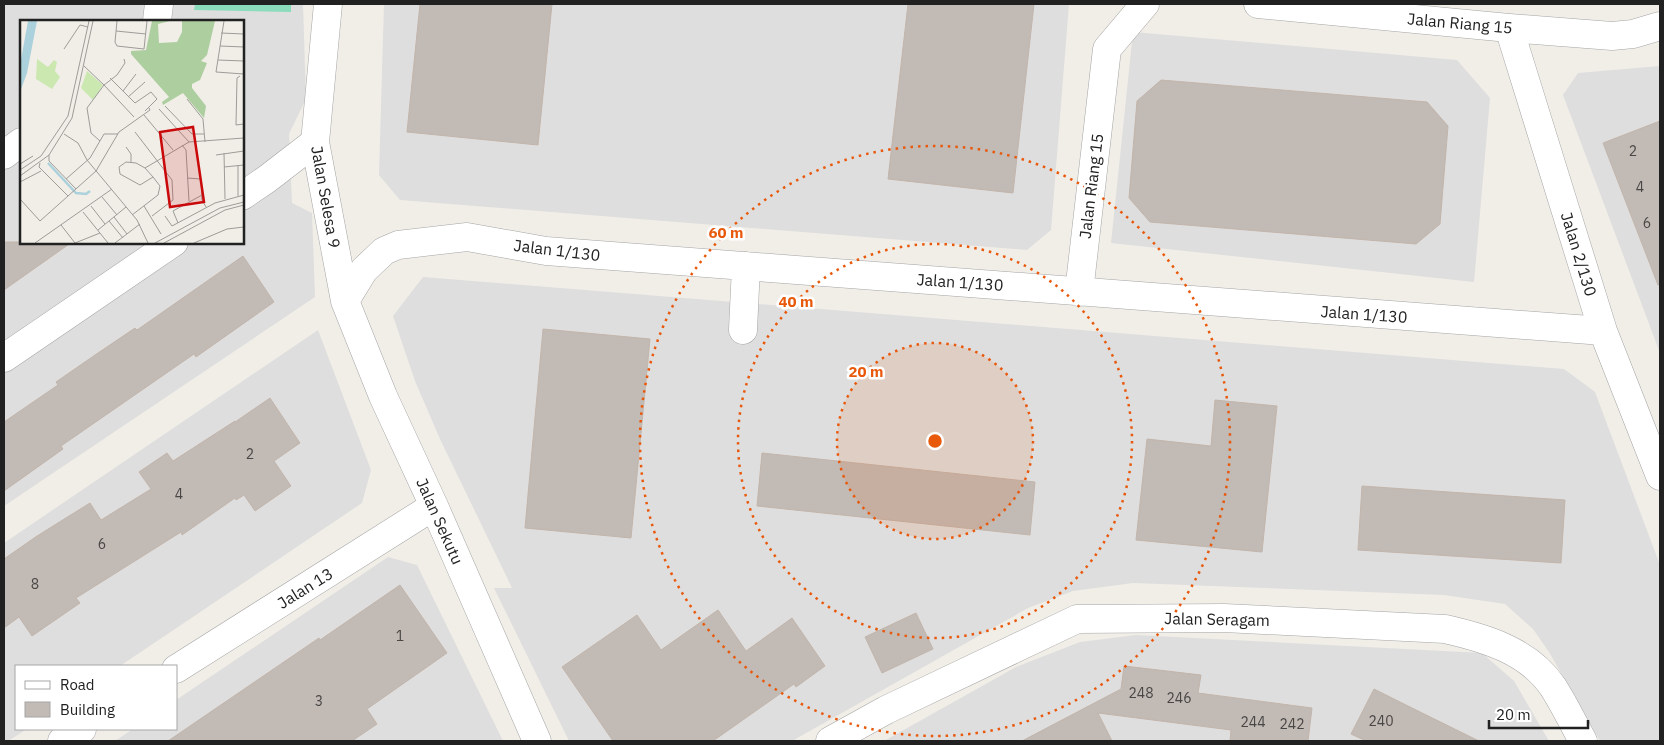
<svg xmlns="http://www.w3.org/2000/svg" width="1664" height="745" font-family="'IBM Plex Sans',sans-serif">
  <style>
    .residential { fill: #dfdede; fill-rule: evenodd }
    .pitch { fill: #8adcbc }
    .building { fill: #c2bab5; stroke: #c2b5ab }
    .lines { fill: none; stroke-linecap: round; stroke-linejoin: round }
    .street-casing { stroke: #a5a5a5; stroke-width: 29 }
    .street { stroke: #fff; stroke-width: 28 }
    .ring { fill: none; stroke: #e8590c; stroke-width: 2.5; stroke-dasharray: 2.5 5 }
    .labels { text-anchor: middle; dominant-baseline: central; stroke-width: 5; stroke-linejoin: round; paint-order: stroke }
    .number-label { font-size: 14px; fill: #494746 }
    .street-label { font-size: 16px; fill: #212121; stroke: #fff }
    .inset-river { fill: none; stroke: #abd1dc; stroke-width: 2.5 }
    .inset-road { fill: none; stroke: #9e9c98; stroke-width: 1 }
    .view { fill: #c9090a; fill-opacity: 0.15; stroke: #c9090a; stroke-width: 2.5 }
    .inset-edge { fill: none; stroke: #212121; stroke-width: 2.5 }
    .centre { fill: #e8590c; stroke: #fff; stroke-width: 2.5 }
    .ring-label { font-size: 15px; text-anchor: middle; font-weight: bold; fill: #e8590c; stroke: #fff; stroke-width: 5; stroke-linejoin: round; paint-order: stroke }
  </style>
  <rect width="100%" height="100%" fill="#f1eee8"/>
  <path class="residential" d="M4,4h299l3,95 -17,35 3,69 20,10 3,84 -311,209zM21,21h221v221h-221z
    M384,4h685l-18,226 -24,20 -627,-50 -21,-25z
    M1133,32l324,28 33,38 -16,184 -363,-39z
    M1660,66v287l-97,-258 15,-22z
    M423,277l1141,92 31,23 65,173v176h-60l-51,-89 -16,-23 -28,-25 -61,-9 -311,-12 -60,8 -45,17 -236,133h-223l-75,-153h18l-72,-149 -25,-58 -22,-65z
    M318,330l53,140 -9,33 -242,163h-104v63h11l-19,12h-4v-198z
    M388,557l29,8 86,176h-388l18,-12h43v-29z
    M1136,635l346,18 32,28 35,60h-665l132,-74 64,-25z"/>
  <path class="pitch" d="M195,4h96v8l-97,-2z"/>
  <path class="building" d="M420,4h132l-14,141 -131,-13z
    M908,4h126l-21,189 -125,-14z
    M1161,80l266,22 21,24 -8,98 -24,20 -266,-22 -21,-24 8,-97z
    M1660,121v164h-2l-55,-142z
    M4,242h68l-68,48z
    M243,256l31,46 -78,55 -2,-3 -133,92 2,3 -59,42v-69l54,-37 -2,-3 39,-27 40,-27 2,2z
    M543,329l107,10 -19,199 -106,-10z
    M270,398l30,45 -26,18 17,25 -36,25 -11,-16 -8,5 -1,-2 -53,37 -1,-3 -105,66 4,5 -48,33 -13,-19 -15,11v-69l33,-23 53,-33 11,17 50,-31 -12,-17 28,-19 6,8 62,-40v1z
    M1215,400l62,6 -15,146 -126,-12 11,-101 64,7z
    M762,453l273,29 -5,53 -273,-29z
    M1362,486l203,14 -4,63 -203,-13z
    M400,585l47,68 -80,56 10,15 -25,17h-184l151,-103 1,2z
    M718,610l28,41 46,-33 33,48 -29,21 -2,-3 -81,57h-100l-51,-74 75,-52 24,35z
    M916,613l17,36 -51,24 -17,-36z
    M1124,666l77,9 -3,18 114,15 -4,33h-78l1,-11 -133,-17 14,28h-90l99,-52z
    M1374,689l36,18 69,34h-113l-15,-7z"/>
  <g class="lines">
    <g class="street-casing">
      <path id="street" d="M328,4l-13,138 30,159 38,95 51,110 103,235
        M1258,4l251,24 103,8 21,-2 27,-8
        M157,21l2,-17
        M1509,28l94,303 57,145
        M4,155l17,-13
        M242,196l25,-17 48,-37
        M1079,292l28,-243 38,-45
        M345,301l19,-31 20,-19 14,-6 69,-8 79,14 1057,80
        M743,330l3,-64
        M4,358l170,-116
        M176,669l258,-163
        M62,741l20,-12
        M830,741l56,-31 191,-91 147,-1 221,11c40,9 84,22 108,58 11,17 20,36 30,54"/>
    </g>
    <use href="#street" class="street"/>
  </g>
  <circle cx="935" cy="441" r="98" fill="#e8590c" fill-opacity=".12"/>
  <g class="ring">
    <circle cx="935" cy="441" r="98"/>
    <circle cx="935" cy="441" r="197"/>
    <circle cx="935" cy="441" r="295"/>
  </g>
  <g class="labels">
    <g class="number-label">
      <text x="1633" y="151">2</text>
      <text x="1640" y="187">4</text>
      <text x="1647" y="223">6</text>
      <text x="250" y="454">2</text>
      <text x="179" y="494">4</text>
      <text x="102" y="544">6</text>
      <text x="35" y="584">8</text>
      <text x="400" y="636">1</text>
      <text x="1141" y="693">248</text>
      <text x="1179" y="698">246</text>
      <text x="319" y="701">3</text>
      <text x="1381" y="721">240</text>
      <text x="1253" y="722">244</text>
      <text x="1292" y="724">242</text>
    </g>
    <g class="street-label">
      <text transform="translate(1460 23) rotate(5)">Jalan Riang 15</text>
      <text transform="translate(1091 186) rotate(-83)">Jalan Riang 15</text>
      <text transform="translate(326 197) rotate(80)">Jalan Selesa 9</text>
      <text transform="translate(557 250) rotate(7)">Jalan 1/130</text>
      <text transform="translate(1579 254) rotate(73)">Jalan 2/130</text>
      <text transform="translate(960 282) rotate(4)">Jalan 1/130</text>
      <text transform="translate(1364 314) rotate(4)">Jalan 1/130</text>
      <text transform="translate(440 521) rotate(66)">Jalan Sekutu</text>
      <text transform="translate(305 588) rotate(-32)">Jalan 13</text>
      <text transform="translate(1217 619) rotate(1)">Jalan Seragam</text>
    </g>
  </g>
  <g transform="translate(20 20)">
    <rect width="224" height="224" fill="#f1eee8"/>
    <path d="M17,39l11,8 6,-7 3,2 -2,9 5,6 -8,12 -16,-10zM67,51l16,14 -10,15 -12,-12z" fill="#cce8b1"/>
    <path d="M132,1h18l-12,3 1,19 18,-1 5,-10v-11h33l-8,34 -6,6 6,2 -7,17 -8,4v4l14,18 -2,12 -21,-25 -20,12 -1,-3 7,-5 -38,-43v-3l15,-1z" fill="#adce9f"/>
    <path d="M8,1h9l-10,52 -7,19v-27z" fill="#abd1dc"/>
    <path class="inset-river" d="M28,143l28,30 10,1 4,-3"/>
    <path class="inset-road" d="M97,1l-2,21 2,4 27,3 3,-28M204,1l-8,51 28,2M96,11l30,3M201,13l23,1M200,26l24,1M44,29l16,-24 8,2M198,40l26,1M64,46l20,19 13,-10 8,-12 -1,-4M220,56l-3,2 -1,47 8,-1M90,58l25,25 16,-11 6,7 -12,12M103,71l13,-17M108,77l17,-15M167,79l16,20 2,23M145,86l27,28h12M139,89l30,33M124,95l29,35M115,112l37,48 1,20 -21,16M44,114l14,9 9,17 50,60 11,23M80,121l-9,-8 -4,-25 17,-23 30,32M162,125l4,5 3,51M106,127l5,7v8M204,133l1,46M29,135v6l27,28M196,135l28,-4M20,143l-1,4 29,29M0,144l13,-8M218,145v31M204,147l20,-2M125,148l44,-26 55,-4M0,150l21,-14 27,-40 21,-95M0,156l29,-21 23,-37 21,-97M167,158l14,1 1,21 4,7M46,159l24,-21 14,-24h14M0,162l21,-11M82,177l15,18M0,179l20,22 56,-50 23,-39 31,-22 -1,-2M71,186l14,18M124,186l17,28M63,192l25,31M112,195l26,-20 2,-9 -7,-9 -8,-9 -9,-5 -10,-1 -7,5 1,7 20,11 13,-8M145,196l7,10 43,-23 29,-8M94,197l13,17M89,201l14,17M158,203l-5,-12 29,-16M41,205l14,18 25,-10M78,210l28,-23M15,223l77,-54M95,223l25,-19M135,223l65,-35 24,-6M144,223l61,-33 19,-5M174,223l33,-14 17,-2"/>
    <path class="view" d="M173,107l11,75 -34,5 -10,-75z"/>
    <rect width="224" height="224" class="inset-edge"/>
  </g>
  <circle cx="935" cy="441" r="8" class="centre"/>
  <g class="ring-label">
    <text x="726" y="238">60 m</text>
    <text x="796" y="307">40 m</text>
    <text x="866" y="377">20 m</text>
  </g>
  <rect width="1664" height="745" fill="none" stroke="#212121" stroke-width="10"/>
  <rect x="15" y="665" width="162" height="65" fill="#ffffff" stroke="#a6a6a6"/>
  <rect x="25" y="681" width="25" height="8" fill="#ffffff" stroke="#a6a6a6"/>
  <text x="60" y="690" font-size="15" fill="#212121">Road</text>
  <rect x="25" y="702" width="25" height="15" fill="#c2bab5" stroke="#a6a6a6"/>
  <text x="60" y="715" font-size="15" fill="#212121">Building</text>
  <path d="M1489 720v8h99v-8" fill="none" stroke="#212121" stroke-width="2.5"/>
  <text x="1496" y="720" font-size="15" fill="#212121" stroke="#ffffff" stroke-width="4" paint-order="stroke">20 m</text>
</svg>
